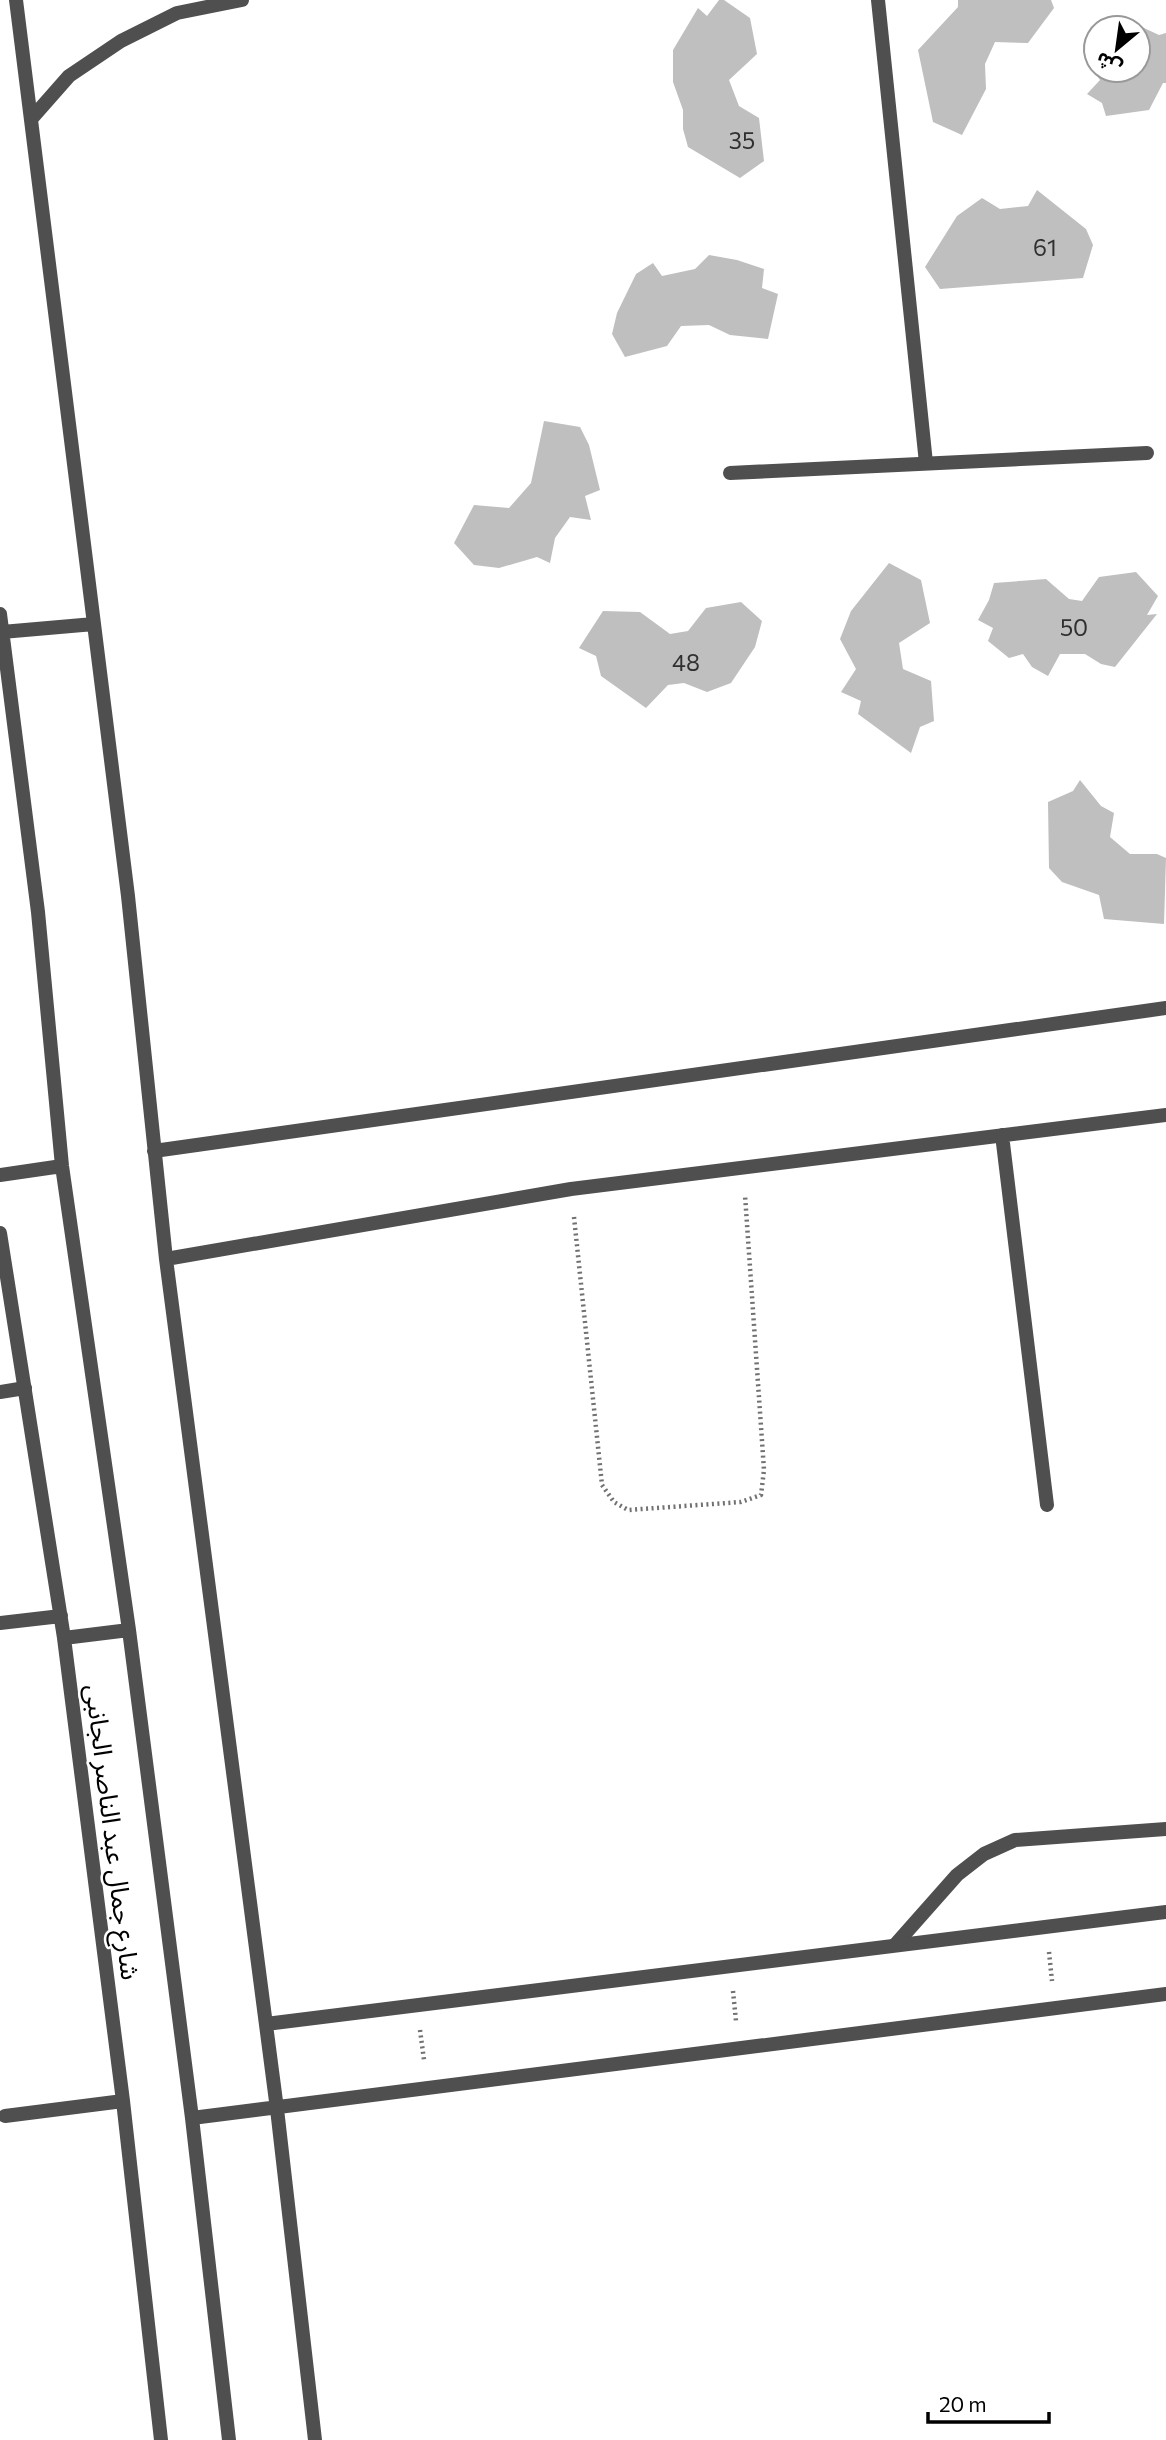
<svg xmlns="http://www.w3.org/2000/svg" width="1166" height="2440" font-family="Commissioner,'Noto Sans Arabic',sans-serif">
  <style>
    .building { fill: #bfbfbf }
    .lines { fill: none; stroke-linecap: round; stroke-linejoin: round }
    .path { stroke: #717171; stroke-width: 4.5; stroke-dasharray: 2 3.5; stroke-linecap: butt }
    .lane { stroke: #4f4f4f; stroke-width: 14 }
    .street { stroke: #4f4f4f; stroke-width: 14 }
    .labels { text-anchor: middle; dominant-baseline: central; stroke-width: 5; stroke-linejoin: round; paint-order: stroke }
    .number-label { font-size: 23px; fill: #303030 }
    .street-label { font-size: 26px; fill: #000; stroke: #fff }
  </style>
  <rect width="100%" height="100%" fill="#fff"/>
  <path class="building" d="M719,0h5l26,18 7,36 -28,26 10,26 20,12 5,43 -24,17 -52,-31 -5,-18v-19l-10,-28v-32l25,-42 9,8z
    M958,0h93l3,8 -26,35 -33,-1 -10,22 1,25 -24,46 -29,-13 -15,-72 40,-43z
    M1144,28l15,7 7,-2v50h-3l-14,27 -43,6 -4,-13 -15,-9 13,-14 -6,-8 1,-2h43v-37z
    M1037,190l49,39 7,16 -10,33 -143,11 -15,-22 32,-51 25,-18 18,11 28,-3z
    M709,255l28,5 27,9 -2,19 16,6 -10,45 -38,-4 -21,-10 -28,1 -14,20 -42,11 -13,-23 5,-21 19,-39 17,-11 9,13 33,-7z
    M544,421l36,6 9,18 11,45 -15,6 6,24 -21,-3 -15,21 -5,25 -13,-6 -38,11 -25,-3 -20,-22 20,-38 35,3 22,-25z
    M889,563l32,17 9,43 -31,20 4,26 28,12 3,40 -14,6 -9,26 -53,-39 3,-13 -20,-9 15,-23 -16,-30 11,-28z
    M1136,572l22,24 -11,19 10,-1 -42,53 -14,-3 -16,-10h-25l-12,22 -16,-9 -9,-13 -14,4 -21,-17 5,-13 -15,-8 11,-20 5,-17 52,-4 23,20 13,2 17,-24z
    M741,602l21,19 -7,26 -24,36 -24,9 -23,-9 -16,2 -22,23 -45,-32 -5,-20 -17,-8 24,-37 37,1 30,22 18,-3 18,-23z
    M1080,780l21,26 13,7 -4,24 20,17h27l9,4 -2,66 -60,-5 -5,-24 -37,-13 -13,-14 -1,-66 25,-11z"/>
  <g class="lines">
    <path class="path" d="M574,1217l28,268 12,17 14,8 113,-8 20,-7 3,-25 -19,-275
      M1049,1952l3,29
      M733,1991l3,30
      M420,2030l4,30"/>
    <path class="lane" d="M730,473l417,-20
      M0,1392l25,-4
      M895,1945l62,-70 27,-21 31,-14 151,-11"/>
    <path class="street" d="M16,0l112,896 38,363 111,850 38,331
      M878,0l48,463
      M32,118l37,-42 52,-35 56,-28 65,-13
      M0,614l38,298 24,254 67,464 63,488 37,322
      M2,632l92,-8
      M1002,1135l45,370
      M154,1151l1012,-143
      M0,1175l62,-9
      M0,1233l64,405 59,463 38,339
      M166,1259l405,-70 595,-74
      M0,1623l61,-7
      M64,1638l65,-8
      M266,2024l900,-112
      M5,2116l118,-15
      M192,2118l974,-124"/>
  </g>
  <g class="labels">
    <g class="number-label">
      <text x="742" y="140">35</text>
      <text x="1045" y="247">61</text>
      <text x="1074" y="627">50</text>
      <text x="686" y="662">48</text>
    </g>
    <g class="street-label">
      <text transform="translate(114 1832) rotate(83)">شارع جمال عبد الناصر الجانبى</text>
    </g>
  </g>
  <g transform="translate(1117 49) rotate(209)"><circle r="33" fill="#ffffff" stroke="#999999" stroke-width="2"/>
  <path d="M0-5L12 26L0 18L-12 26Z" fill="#000000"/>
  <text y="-10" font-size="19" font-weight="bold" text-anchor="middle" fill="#000000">ش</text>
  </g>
  <path d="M928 2412v10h121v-10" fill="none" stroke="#000000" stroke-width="3.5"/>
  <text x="939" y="2412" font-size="21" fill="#000000" stroke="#ffffff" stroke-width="5" paint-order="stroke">20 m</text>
</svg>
